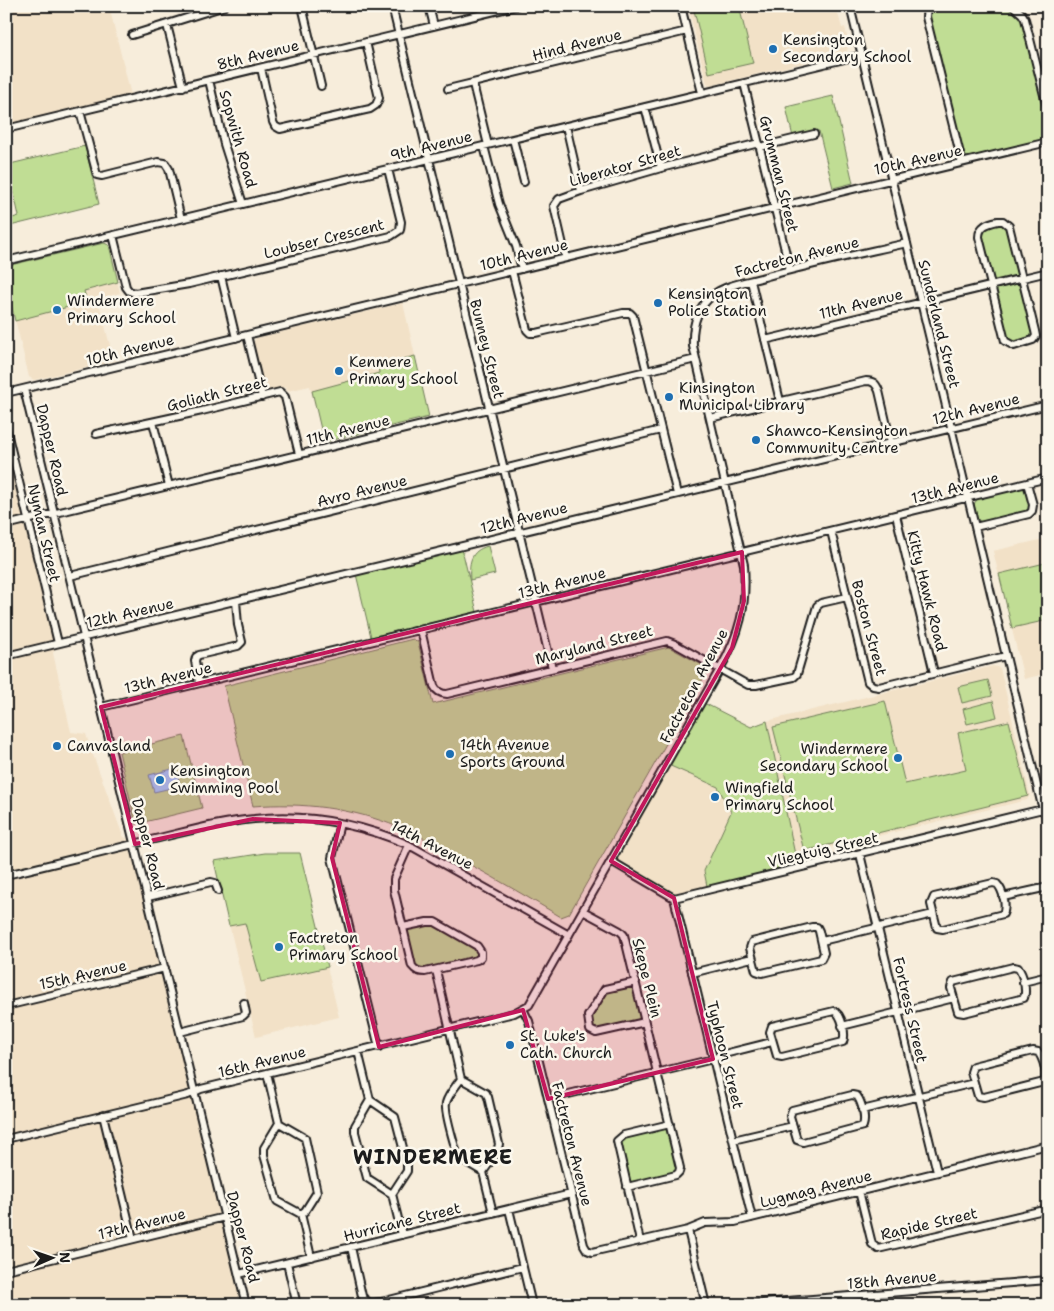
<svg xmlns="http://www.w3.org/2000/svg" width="1054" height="1311" font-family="'Shantell Sans',sans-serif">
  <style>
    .built { fill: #f2e1c7 }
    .green { fill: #c0dd94; stroke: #6e7c58 }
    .water { fill: #a0d1fd; stroke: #6b89a3 }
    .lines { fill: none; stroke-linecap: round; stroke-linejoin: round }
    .minor-casing { stroke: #1c1c1c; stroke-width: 10 }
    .minor { stroke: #fbf7ec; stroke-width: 6 }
    .marked { fill: #c2185b; fill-opacity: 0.2; stroke: #c2185b; stroke-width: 4; stroke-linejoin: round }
    .poi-dot { fill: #1f6fb2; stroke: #fbf7ec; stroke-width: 2 }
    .labels { text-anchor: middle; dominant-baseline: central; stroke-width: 5; stroke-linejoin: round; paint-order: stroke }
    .poi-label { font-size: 15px; fill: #1c1c1c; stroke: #fbf7ec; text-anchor: start }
    .street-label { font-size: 15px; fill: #1c1c1c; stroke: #fbf7ec }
    .district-label { font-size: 20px; font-weight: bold; letter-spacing: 1px; fill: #1c1c1c; stroke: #fbf7ec }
  </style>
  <rect width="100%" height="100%" fill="#f7eddb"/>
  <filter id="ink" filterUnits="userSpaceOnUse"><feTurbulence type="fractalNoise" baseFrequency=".02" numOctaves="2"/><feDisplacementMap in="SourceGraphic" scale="10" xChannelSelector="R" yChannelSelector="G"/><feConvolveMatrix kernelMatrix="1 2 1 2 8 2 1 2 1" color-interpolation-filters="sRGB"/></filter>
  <g filter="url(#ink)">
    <path class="built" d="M6,6h103l23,93 -126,30z
      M688,6h148l6,22 3,-1 4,19 -3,6 -136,34 -3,-2z
      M104,243l5,2 11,48 -22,6 16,62 -80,19 -5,-3 -23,-95v-16z
      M403,303l26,114 -105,25 -14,-56 -23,5 -1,-4 -17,4 -5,-3 -11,-45 3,-5z
      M6,428l52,215 -5,10 18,79 15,2 3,10 34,92 12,8 111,461h-240z
      M1048,538v135l-24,6 -31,-128z
      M993,666l7,2 30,127 -3,5 -232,56 3,13 -124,29 -63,-37 91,-159 50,25 15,-6z
      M265,853h35l39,164 -83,20 -42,-176z"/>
    <path class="green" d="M693,6h46l14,57 -44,10z
      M930,6h79l13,12 26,105v14l-4,2 -73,18 -6,-1 -4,-5 -32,-134z
      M833,96l20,87 -20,5 -14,-57 -26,6 -7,-30z
      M85,146l14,58 -93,23v-7l13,-4 -9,-40 -4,1v-12z
      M998,221l11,5 26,105 -2,9 -24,4 -30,-107 3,-10z
      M104,243l5,2 9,37 -34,9 3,11 -72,19 -9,-39v-16z
      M415,356l14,61 -105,25 -12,-51 67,-18 -1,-8z
      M1023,487l3,1 5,17 -3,7 -45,11 -6,-4 -3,-15 4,-6z
      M488,546l7,28 -25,6c-1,-16 -1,-29 18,-34z
      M462,549l15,63 -106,25 -15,-63z
      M1045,563l3,14v43l-36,8 -13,-54z
      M413,639l5,3 15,62 236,-57 35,19 3,6 -138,242 -8,3c-30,-18 -61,-36 -92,-53 -23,-14 -46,-28 -71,-37 -46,-19 -96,-25 -145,-21l-29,-120z
      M988,680l4,16 -30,7 -4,-16z
      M885,701l20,83 61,-14 -8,-37 51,-12 19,75 -224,55 -31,-124z
      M993,701l4,16 -30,7 -4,-15z
      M702,702l49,25 16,-6 31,148 -90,22 -4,-20 27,-59 -13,-25 -52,-23z
      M184,736l18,72 -66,16 -17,-72z
      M265,853h35l28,114 -67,15 -16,-59 -16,3 -15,-65z
      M431,923l47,27v5l-2,2 -56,13 -6,-6 -7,-29c2,-10 15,-10 24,-12z
      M631,986l3,2 7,26 -3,6 -40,11c-18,-6 2,-30 8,-39z
      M666,1128l12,39 -2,6 -44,10 -4,-4 -8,-39 1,-2z"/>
    <path class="water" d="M176,768l4,18 -26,6 -5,-17z"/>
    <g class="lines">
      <g class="minor-casing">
        <path id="minor" d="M302,6l19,80
          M392,6l160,662
          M429,6l5,20
          M681,6l21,87
          M850,6l191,796 7,20
          M927,6l-1,11 36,145
          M1013,6l9,8 3,5 23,92
          M167,25l16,62
          M132,35l93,-29
          M261,68l12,54 2,4 5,3 90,-20 6,-4 3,-7 -13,-56
          M209,80l15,64 19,60
          M744,83l46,187
          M473,84l15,61
          M448,89l239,-58
          M645,107l16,61
          M80,111l17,64 5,1 56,-14 7,1 4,6 12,50
          M566,126l15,65
          M6,129l510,-123
          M513,139l11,43
          M484,146l15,58 17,42 6,23
          M760,147l54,-13
          M998,221h5l6,5 26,105 1,5 -3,4 -19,6 -9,-5 -26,-104c0,-11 9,-14 19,-16z
          M113,235l13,52 3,4 6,2 54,-9 202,-48 9,-6 1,-8 -13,-53
          M566,258l-12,-52 5,-7 22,-8 80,-23 98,-25
          M6,261l855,-206
          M512,271l15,59 3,3h6l87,-20h7l3,3 44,178
          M221,276l15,62
          M751,281l29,120
          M247,335l15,62
          M765,340l283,-68
          M24,389l222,916
          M6,393l1042,-251
          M710,418l156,-37c7,0 10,2 13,10l12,52
          M153,422l16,64
          M6,428l52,215
          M96,434l106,-23 78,-19 5,5 14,57
          M896,515l38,158
          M6,525l690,-166
          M975,527l54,-13 3,-3 1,-6 -6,-22
          M831,531l37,151 5,4 6,1 127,-31
          M70,576l591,-146
          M421,630l13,56c3,6 7,8 13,8l220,-53 8,3 73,41h8l38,-8 3,-3 20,-68 4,-3 26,-6
          M6,656l1042,-251
          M199,683l-4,-22 1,-4 3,-2 39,-9 4,-4 -4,-17 -2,-24
          M101,707l947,-229
          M340,823l-8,35 47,189
          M860,854l77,318
          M611,861l63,37 373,-90
          M6,875c47,-11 94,-23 140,-34 36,-8 72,-19 108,-22 54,-6 106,5 155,26l160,90
          M993,883l4,1c6,6 10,22 6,30l-60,15 -6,-1 -6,-24 3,-7z
          M148,897l63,-15 4,1 3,8
          M1003,897l45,-10
          M674,898l78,320
          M583,911l37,20 4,4 56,233 -1,4 -3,3 -49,12
          M403,927l24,-5h8l42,24 4,6v5l-4,3 -52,12c-6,0 -9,-1 -13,-6l-18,-76v-11l15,-34
          M812,927h5l2,4 5,22 -3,6 -59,14 -6,-2 -6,-23 2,-6z
          M822,941l111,-27
          M1013,967l5,1c5,6 9,22 6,30l-60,15 -6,-1 -7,-24 2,-6z
          M436,970l25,109 25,14 2,4 11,47 -2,8 -14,20
          M692,973l60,-15
          M636,982l-31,7 -17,27 2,14 6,3 49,-11
          M1023,982l25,-6
          M6,1006l159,-38
          M523,1009l6,12 55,224 3,5 5,2 96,-22 17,-7 30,-1 313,-77
          M834,1011c8,3 12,23 9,31l-61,15 -5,-1 -7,-24 2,-6z
          M842,1026l112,-28
          M180,1032l63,-16 3,-3 -2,-10
          M358,1051l12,49 25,17 12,46v8l-15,23
          M1033,1051l5,1c5,6 10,22 6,30l-60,15 -6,-1 -7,-24 2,-6z
          M267,1073l12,50 -15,25v7l13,46 24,13 10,43
          M461,1079c-5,7 -13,16 -15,24 -2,9 8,40 11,51l4,5 22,13 10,41
          M852,1095l5,1c5,7 9,22 6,30l-60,16 -6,-2 -7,-24 2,-6z
          M548,1099l165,-40 11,-5 48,-12
          M370,1100l-15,26v6l12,46 25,16 10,41
          M862,1110l112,-27
          M103,1115l30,124
          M279,1123l26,15 12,54 -12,19 -4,3
          M6,1139l182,-44 13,-6 313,-76 15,-8 191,-336c20,-35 27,-63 24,-104l-51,-219c-1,-20 4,-39 20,-51 14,-11 35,-13 51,-18 47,-13 95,-23 143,-34
          M733,1140l60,-14
          M859,1191l13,53 6,5 170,-40
          M509,1209l23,96
          M688,1230l18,75
          M640,1241l-23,-100 7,-6 46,-11
          M351,1247l11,49c5,8 11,7 19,6l142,-35
          M287,1263l10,42
          M6,1270l219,-53
          M239,1274l332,-80
          M739,1305l309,-25"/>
      </g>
      <use href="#minor" class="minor"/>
    </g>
  </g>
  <path class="marked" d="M742,552l2,49 -12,47 -121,213 63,37 39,161 -165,40 -25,-89 -144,37 -47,-189 8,-35 -87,-4 -118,25 -34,-137z"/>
  <g class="poi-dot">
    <circle cx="773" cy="49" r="5"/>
    <circle cx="658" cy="303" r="5"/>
    <circle cx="57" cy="310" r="5"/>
    <circle cx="339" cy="371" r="5"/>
    <circle cx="669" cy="397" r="5"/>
    <circle cx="756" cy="440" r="5"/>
    <circle cx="57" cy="746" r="5"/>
    <circle cx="450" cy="754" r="5"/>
    <circle cx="898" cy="758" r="5"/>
    <circle cx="160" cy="780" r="5"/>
    <circle cx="715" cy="797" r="5"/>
    <circle cx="279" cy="947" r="5"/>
    <circle cx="510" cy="1045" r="5"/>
  </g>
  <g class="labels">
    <g class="poi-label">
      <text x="783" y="40">Kensington<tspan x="783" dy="17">Secondary School</tspan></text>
      <text x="668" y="294">Kensington<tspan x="668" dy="17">Police Station</tspan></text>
      <text x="67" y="301">Windermere<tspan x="67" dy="17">Primary School</tspan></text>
      <text x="349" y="362">Kenmere<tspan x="349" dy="17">Primary School</tspan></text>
      <text x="679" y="388">Kinsington<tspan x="679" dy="17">Municipal Library</tspan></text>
      <text x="766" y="431">Shawco-Kensington<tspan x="766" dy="17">Community Centre</tspan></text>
      <text x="460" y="745">14th Avenue<tspan x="460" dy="17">Sports Ground</tspan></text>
      <text x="67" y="746">Canvasland</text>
      <text x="888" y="749" text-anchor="end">Windermere<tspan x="888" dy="17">Secondary School</tspan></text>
      <text x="170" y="771">Kensington<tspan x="170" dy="17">Swimming Pool</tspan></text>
      <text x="725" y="788">Wingfield<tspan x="725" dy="17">Primary School</tspan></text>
      <text x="289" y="938">Factreton<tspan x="289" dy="17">Primary School</tspan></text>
      <text x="520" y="1036">St. Luke's<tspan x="520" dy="17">Cath. Church</tspan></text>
    </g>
    <g class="street-label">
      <text transform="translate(577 45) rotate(-14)">Hind Avenue</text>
      <text transform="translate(258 55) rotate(-14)">8th Avenue</text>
      <text transform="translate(238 139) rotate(74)">Sopwith Road</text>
      <text transform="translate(431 146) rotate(-14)">9th Avenue</text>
      <text transform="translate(918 160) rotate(-13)">10th Avenue</text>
      <text transform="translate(625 166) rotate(-16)">Liberator Street</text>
      <text transform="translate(779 174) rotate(76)">Grumman Street</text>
      <text transform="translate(324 239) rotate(-14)">Loubser Crescent</text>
      <text transform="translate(524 255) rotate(-14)">10th Avenue</text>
      <text transform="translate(797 257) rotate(-14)">Factreton Avenue</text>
      <text transform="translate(861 304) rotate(-14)">11th Avenue</text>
      <text transform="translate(939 324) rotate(76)">Sunderland Street</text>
      <text transform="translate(487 349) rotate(76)">Bunney Street</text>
      <text transform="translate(130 350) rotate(-14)">10th Avenue</text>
      <text transform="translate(217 394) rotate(-14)">Goliath Street</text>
      <text transform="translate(976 409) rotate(-14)">12th Avenue</text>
      <text transform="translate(348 430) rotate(-14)">11th Avenue</text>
      <text transform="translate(52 450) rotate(77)">Dapper Road</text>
      <text transform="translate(955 488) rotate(-14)">13th Avenue</text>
      <text transform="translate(362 491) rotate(-14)">Avro Avenue</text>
      <text transform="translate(524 518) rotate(-14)">12th Avenue</text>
      <text transform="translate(44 533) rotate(77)">Nyman Street</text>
      <text transform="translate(562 583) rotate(-14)">13th Avenue</text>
      <text transform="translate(927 591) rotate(76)">Kitty Hawk Road</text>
      <text transform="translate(130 613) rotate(-13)">12th Avenue</text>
      <text transform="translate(869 628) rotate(75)">Boston Street</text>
      <text transform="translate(594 645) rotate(-14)">Maryland Street</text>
      <text transform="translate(168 678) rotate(-14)">13th Avenue</text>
      <text transform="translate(694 686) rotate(-62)">Factreton Avenue</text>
      <text transform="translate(148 844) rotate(76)">Dapper Road</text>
      <text transform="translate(432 845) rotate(27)">14th Avenue</text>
      <text transform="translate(823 850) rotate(-13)">Vliegtuig Street</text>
      <text transform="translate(83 975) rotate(-13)">15th Avenue</text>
      <text transform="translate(647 978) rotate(76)">Skepe Plein</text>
      <text transform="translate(910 1010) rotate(77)">Fortress Street</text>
      <text transform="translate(725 1055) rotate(76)">Typhoon Street</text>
      <text transform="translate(262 1062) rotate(-14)">16th Avenue</text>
      <text transform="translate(572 1144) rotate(76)">Factreton Avenue</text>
      <text transform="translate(816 1189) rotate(-14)">Lugmag Avenue</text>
      <text transform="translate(402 1222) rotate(-14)">Hurricane Street</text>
      <text transform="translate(142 1224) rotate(-14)">17th Avenue</text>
      <text transform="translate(929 1224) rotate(-13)">Rapide Street</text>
      <text transform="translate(243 1237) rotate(76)">Dapper Road</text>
      <text transform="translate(892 1280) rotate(-5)">18th Avenue</text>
    </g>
    <g class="district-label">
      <text x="433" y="1157">WINDERMERE</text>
    </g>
  </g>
  <rect width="1054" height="1311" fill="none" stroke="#fbf7ec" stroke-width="25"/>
  <rect x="12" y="12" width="1029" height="1286" fill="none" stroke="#1c1c1c" stroke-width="2" filter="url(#ink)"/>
  <g transform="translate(52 1258) rotate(88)" stroke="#fbf7ec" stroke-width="4" paint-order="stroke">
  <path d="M0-4L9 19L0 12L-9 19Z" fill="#1c1c1c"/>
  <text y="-8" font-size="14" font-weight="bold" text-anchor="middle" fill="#1c1c1c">N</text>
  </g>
</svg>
